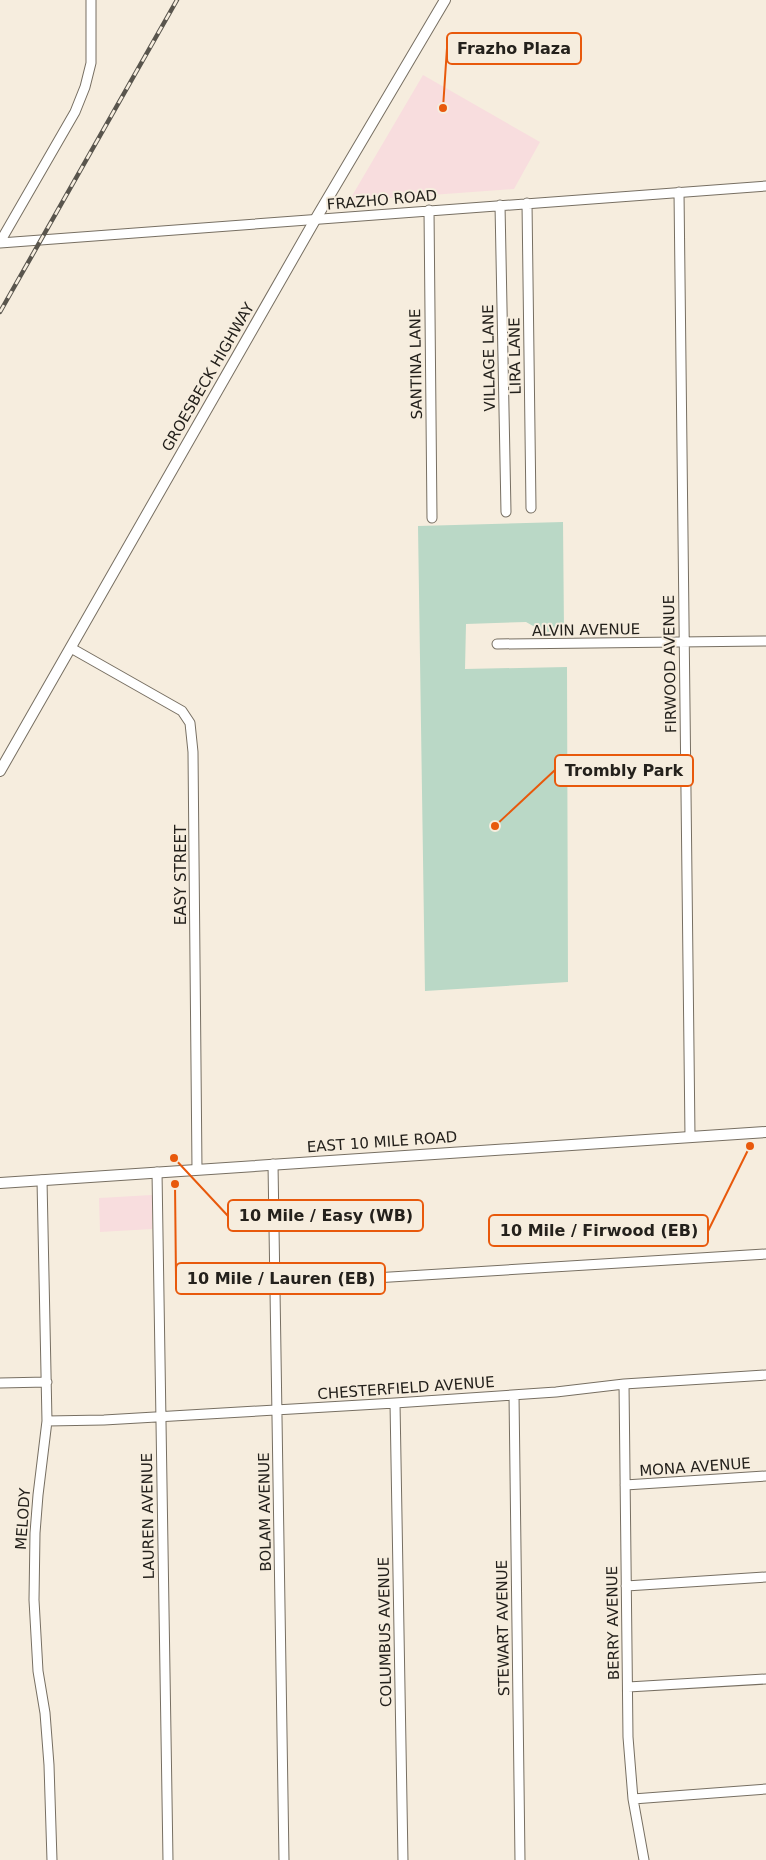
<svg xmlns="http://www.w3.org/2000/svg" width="766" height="1860" font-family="'DejaVu Sans',sans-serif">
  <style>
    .commercial { fill: #f8ddde }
    .green { fill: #bad8c6 }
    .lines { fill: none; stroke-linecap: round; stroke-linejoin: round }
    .minor-casing { stroke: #776f62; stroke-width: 11 }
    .major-casing { stroke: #776f62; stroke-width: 12 }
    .minor { stroke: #fff; stroke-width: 9 }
    .major { stroke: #fff; stroke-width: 10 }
    .rail-casing { stroke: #59554d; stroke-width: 4.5 }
    .rail { stroke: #f6edde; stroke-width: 2.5; stroke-dasharray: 8; stroke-linecap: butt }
    .labels { text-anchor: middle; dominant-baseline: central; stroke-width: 4; stroke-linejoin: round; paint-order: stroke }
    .street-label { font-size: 15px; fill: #24211c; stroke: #f6edde }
    .leader { fill: none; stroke: #e8590c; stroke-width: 2 }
    .callout-dot { fill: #e8590c; stroke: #f6edde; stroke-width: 2 }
    .callout { fill: #f6edde; stroke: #e8590c; stroke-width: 2 }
    .callout-label { font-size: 16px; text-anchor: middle; font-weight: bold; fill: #24211c }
  </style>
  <rect width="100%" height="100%" fill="#f6edde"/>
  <path class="commercial" d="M423,75l117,67 -26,47 -165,12z
    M152,1195v34l-52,3 -1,-34z"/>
  <path class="green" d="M563,522l1,109 -20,1 -18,-10 -60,2 -1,45 102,-2 1,315 -143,9 -7,-465z"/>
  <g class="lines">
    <g class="minor-casing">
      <path id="minor" d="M679,192l11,944
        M527,203l4,305
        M500,205l6,307
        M429,210l3,308
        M0,242l75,-130 10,-25 6,-24v-63
        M0,243l766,-57
        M497,644l269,-3
        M71,648l111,63 8,12 3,29 4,417
        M273,1164l11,696
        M157,1172l11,688
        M42,1180l5,241 -9,74 -3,38 -1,67 4,71 7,42 4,52 3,95
        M276,1284l490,-30
        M0,1383l47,-1
        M624,1384l4,353 5,62 11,61
        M514,1395l6,465
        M395,1403l8,457
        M47,1421l57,-1 291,-17 161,-11 68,-8 142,-9
        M625,1485l141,-9
        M626,1586l140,-9
        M628,1687l138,-8
        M633,1799l133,-10"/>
    </g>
    <g class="major-casing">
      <path id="major" d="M0,771l315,-551 130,-220
        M0,1183l766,-51"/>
    </g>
    <use href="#minor" class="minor"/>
    <use href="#major" class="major"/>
    <g class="rail-casing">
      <path id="rail" d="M0,312l177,-312"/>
    </g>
    <use href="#rail" class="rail"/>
  </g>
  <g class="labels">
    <g class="street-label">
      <text transform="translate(382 200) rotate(-5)">FRAZHO ROAD</text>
      <text transform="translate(515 356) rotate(-91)">LIRA LANE</text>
      <text transform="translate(489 358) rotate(-91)">VILLAGE LANE</text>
      <text transform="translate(416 364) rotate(-91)">SANTINA LANE</text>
      <text transform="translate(208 377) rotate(-60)">GROESBECK HIGHWAY</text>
      <text transform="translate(586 630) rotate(-1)">ALVIN AVENUE</text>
      <text transform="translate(670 664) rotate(-91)">FIRWOOD AVENUE</text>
      <text transform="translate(181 875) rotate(-90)">EASY STREET</text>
      <text transform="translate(382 1142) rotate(-4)">EAST 10 MILE ROAD</text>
      <text transform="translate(406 1388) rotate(-4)">CHESTERFIELD AVENUE</text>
      <text transform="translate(695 1467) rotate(-4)">MONA AVENUE</text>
      <text transform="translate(265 1512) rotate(-91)">BOLAM AVENUE</text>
      <text transform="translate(148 1516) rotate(-91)">LAUREN AVENUE</text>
      <text transform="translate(23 1519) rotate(-86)">MELODY</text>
      <text transform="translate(613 1623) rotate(-91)">BERRY AVENUE</text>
      <text transform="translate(503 1628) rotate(-91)">STEWART AVENUE</text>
      <text transform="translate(385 1632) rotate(-91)">COLUMBUS AVENUE</text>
    </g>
  </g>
  <path class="leader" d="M443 108L447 48M495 826L555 770M174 1158L228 1216M750 1146L708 1231M175 1184L176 1278"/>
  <g class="callout-dot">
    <circle cx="443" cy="108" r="5"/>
    <circle cx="495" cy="826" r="5"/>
    <circle cx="174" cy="1158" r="5"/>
    <circle cx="750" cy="1146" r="5"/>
    <circle cx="175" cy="1184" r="5"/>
  </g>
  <g class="callout">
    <rect x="447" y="33" width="134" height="31" rx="5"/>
    <rect x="555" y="755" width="138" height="31" rx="5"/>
    <rect x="228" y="1200" width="195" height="31" rx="5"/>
    <rect x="489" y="1215" width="219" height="31" rx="5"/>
    <rect x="176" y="1263" width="209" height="31" rx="5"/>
  </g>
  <g class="callout-label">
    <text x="514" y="54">Frazho Plaza</text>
    <text x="624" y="776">Trombly Park</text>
    <text x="326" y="1221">10 Mile / Easy (WB)</text>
    <text x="599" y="1236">10 Mile / Firwood (EB)</text>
    <text x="281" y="1284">10 Mile / Lauren (EB)</text>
  </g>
</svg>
